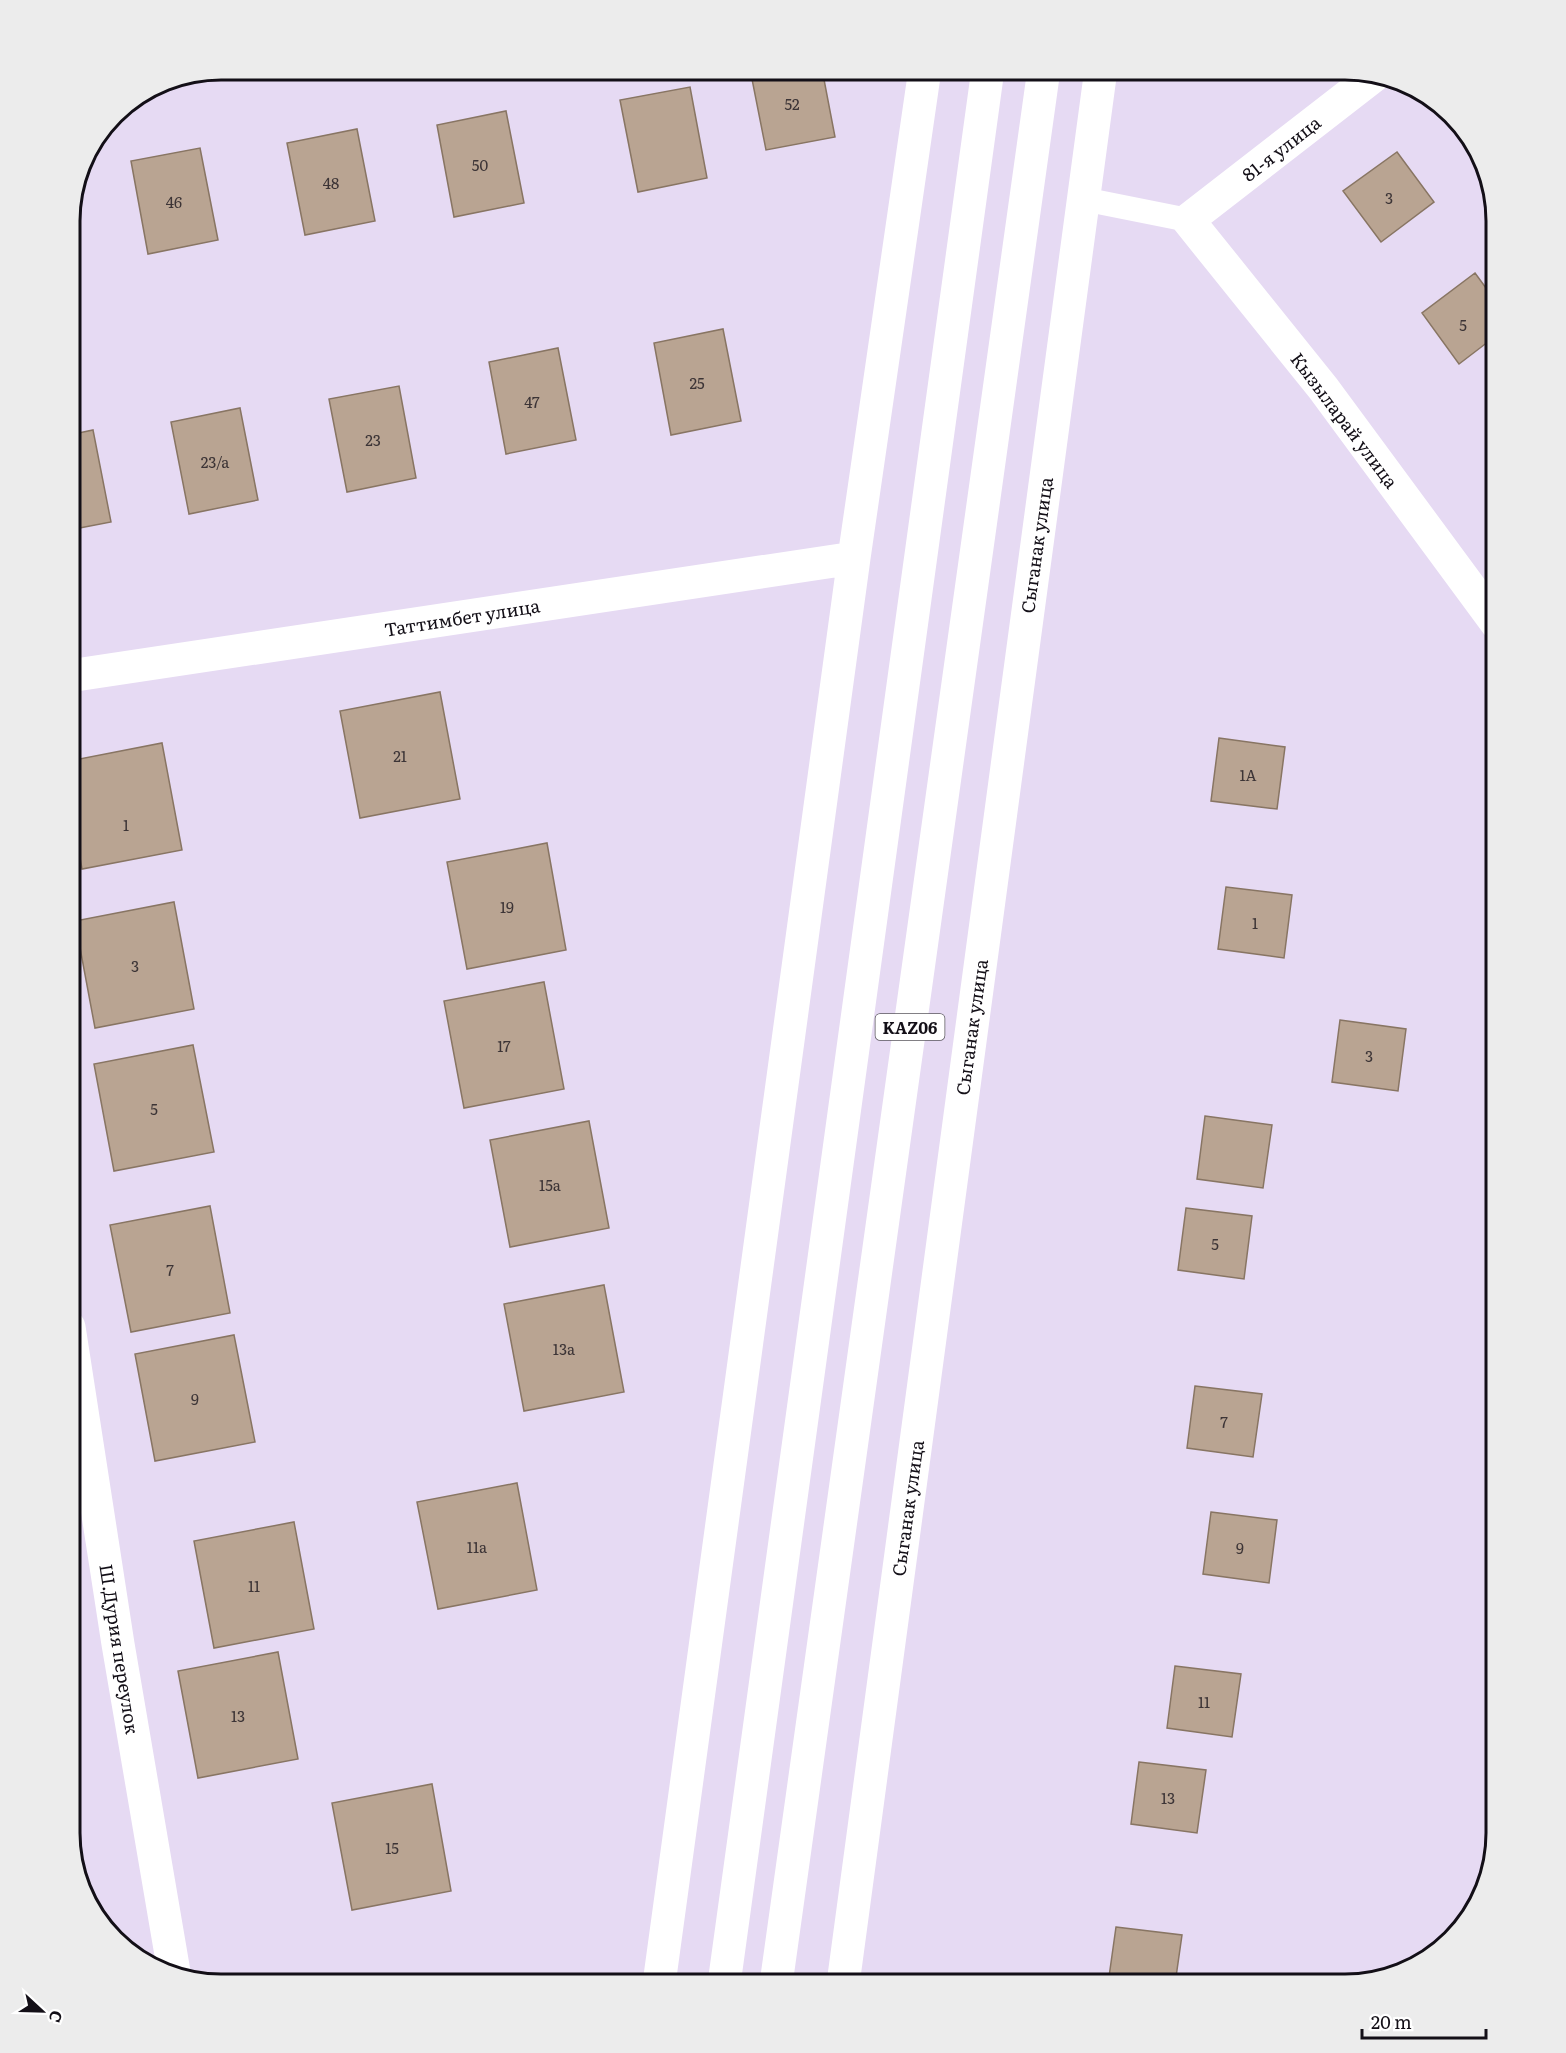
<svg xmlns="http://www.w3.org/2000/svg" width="1566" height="2053" font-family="Literata,serif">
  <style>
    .building { fill: #b9a492; stroke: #887563; stroke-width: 1.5 }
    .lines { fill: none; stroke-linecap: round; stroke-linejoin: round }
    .lane { stroke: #fff; stroke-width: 24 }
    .street { stroke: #fff; stroke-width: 33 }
    .highway { stroke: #fff; stroke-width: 33 }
    .labels { text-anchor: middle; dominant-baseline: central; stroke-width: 4.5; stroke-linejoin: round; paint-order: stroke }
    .number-label { font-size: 15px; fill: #3c3436 }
    .shield { fill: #fff; stroke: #5a575d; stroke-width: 1.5 }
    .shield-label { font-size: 16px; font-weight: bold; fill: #130f17 }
    .street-label { font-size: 18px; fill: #130f17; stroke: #fff }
    .rim { fill: none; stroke: #130f17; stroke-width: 3 }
  </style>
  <rect width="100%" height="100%" fill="#e6daf3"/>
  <path class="building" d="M750,69h72l13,68 -69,13z
    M690,87l17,91 -69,14 -18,-92z
    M506,111l18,92 -70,14 -17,-92z
    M357,129l18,92 -70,14 -18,-92z
    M200,148l18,92 -70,14 -17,-93z
    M1397,152l37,50 -53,40 -38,-51z
    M1475,273l22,30v32l-38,29 -37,-51z
    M723,329l18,92 -70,14 -17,-92z
    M558,348l18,92 -70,14 -17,-92z
    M399,386l17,92 -69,14 -18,-93z
    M240,408l18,92 -69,14 -18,-92z
    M93,430l18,92 -42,8v-95z
    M440,692l20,107 -100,19 -20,-107z
    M1219,738l66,9 -8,62 -66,-8z
    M162,743l20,107 -100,19 -13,-71v-37z
    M547,843l19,107 -99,19 -20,-107z
    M1226,887l66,8 -8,63 -66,-9z
    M174,902l20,107 -99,19 -20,-107z
    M544,982l20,107 -100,19 -20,-107z
    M1340,1020l66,9 -8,62 -66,-9z
    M193,1045l21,107 -100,19 -20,-107z
    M1205,1116l67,9 -9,63 -66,-9z
    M589,1121l20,107 -99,19 -20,-107z
    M210,1206l20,107 -99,19 -21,-107z
    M1186,1208l66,8 -8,63 -66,-9z
    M604,1285l20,107 -100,19 -20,-107z
    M234,1335l21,107 -100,19 -20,-107z
    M1195,1386l67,8 -9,63 -66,-9z
    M517,1483l20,107 -99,19 -21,-107z
    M1211,1512l66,8 -8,63 -66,-9z
    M294,1522l20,107 -100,19 -20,-107z
    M278,1652l20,107 -100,19 -20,-107z
    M1175,1666l66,8 -9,63 -65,-9z
    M1139,1762l67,8 -9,63 -66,-9z
    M432,1784l19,107 -99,19 -20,-107z
    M1116,1927l66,8 -7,49h-67z"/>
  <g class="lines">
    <path class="lane" d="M1083,199l105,21"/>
    <path class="street" d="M1375,75l-187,145 135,168 174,236
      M69,676l785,-118
      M69,1327l49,317 56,328
      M659,1984l195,-1426 71,-489
      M843,1984l258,-1915"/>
    <path class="highway" d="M724,1984l264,-1915
      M776,1984l268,-1915"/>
  </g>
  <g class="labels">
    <g class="number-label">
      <text x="792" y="103">52</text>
      <text x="480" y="164">50</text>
      <text x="331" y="182">48</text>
      <text x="1389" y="197">3</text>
      <text x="174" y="201">46</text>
      <text x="1463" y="324">5</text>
      <text x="697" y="382">25</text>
      <text x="532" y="401">47</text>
      <text x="373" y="439">23</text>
      <text x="215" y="461">23/a</text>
      <text x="400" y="755">21</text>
      <text x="1248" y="774">1А</text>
      <text x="126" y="824">1</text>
      <text x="507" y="906">19</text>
      <text x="1255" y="922">1</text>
      <text x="135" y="965">3</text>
      <text x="504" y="1045">17</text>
      <text x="1369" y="1055">3</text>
      <text x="154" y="1108">5</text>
      <text x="550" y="1184">15a</text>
      <text x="1215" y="1243">5</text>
      <text x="170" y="1269">7</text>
      <text x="564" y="1348">13a</text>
      <text x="195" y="1398">9</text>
      <text x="1224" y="1421">7</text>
      <text x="477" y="1546">11a</text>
      <text x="1240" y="1547">9</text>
      <text x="254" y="1585">11</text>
      <text x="1204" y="1701">11</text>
      <text x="238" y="1715">13</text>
      <text x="1168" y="1797">13</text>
      <text x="392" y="1847">15</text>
    </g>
    <rect class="shield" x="875.5" y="1014" width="69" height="26" rx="4.5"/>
    <g class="shield-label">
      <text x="910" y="1027">KАZ06</text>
    </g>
    <g class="street-label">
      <text transform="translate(1281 148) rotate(-38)">81-я улица</text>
      <text transform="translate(1345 420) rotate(53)">Кызыларай улица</text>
      <text transform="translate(1036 545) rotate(-82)">Сыганак улица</text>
      <text transform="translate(462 617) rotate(-9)">Таттимбет улица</text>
      <text transform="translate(971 1027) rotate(-82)">Сыганак улица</text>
      <text transform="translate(907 1508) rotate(-82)">Сыганак улица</text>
      <text transform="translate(120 1649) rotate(81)">Ш.Дурия переулок</text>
    </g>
  </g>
  <path d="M0 0H1566V2053H0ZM221 80H1345A141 141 0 0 1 1486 221V1833A141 141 0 0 1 1345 1974H221A141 141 0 0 1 80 1833V221A141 141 0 0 1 221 80Z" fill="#ececec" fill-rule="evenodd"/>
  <path class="rim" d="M221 80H1345A141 141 0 0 1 1486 221V1833A141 141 0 0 1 1345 1974H221A141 141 0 0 1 80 1833V221A141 141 0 0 1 221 80Z"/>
  <g transform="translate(42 2011) rotate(112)" stroke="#ffffff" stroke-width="4.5" paint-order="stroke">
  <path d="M0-4.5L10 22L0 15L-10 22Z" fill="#130f17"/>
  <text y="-9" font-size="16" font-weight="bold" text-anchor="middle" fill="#130f17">С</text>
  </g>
  <path d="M1362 2029v9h124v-9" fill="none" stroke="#130f17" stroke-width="3"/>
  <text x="1371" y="2029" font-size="18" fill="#130f17" stroke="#ffffff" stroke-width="4.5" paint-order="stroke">20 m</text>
</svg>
